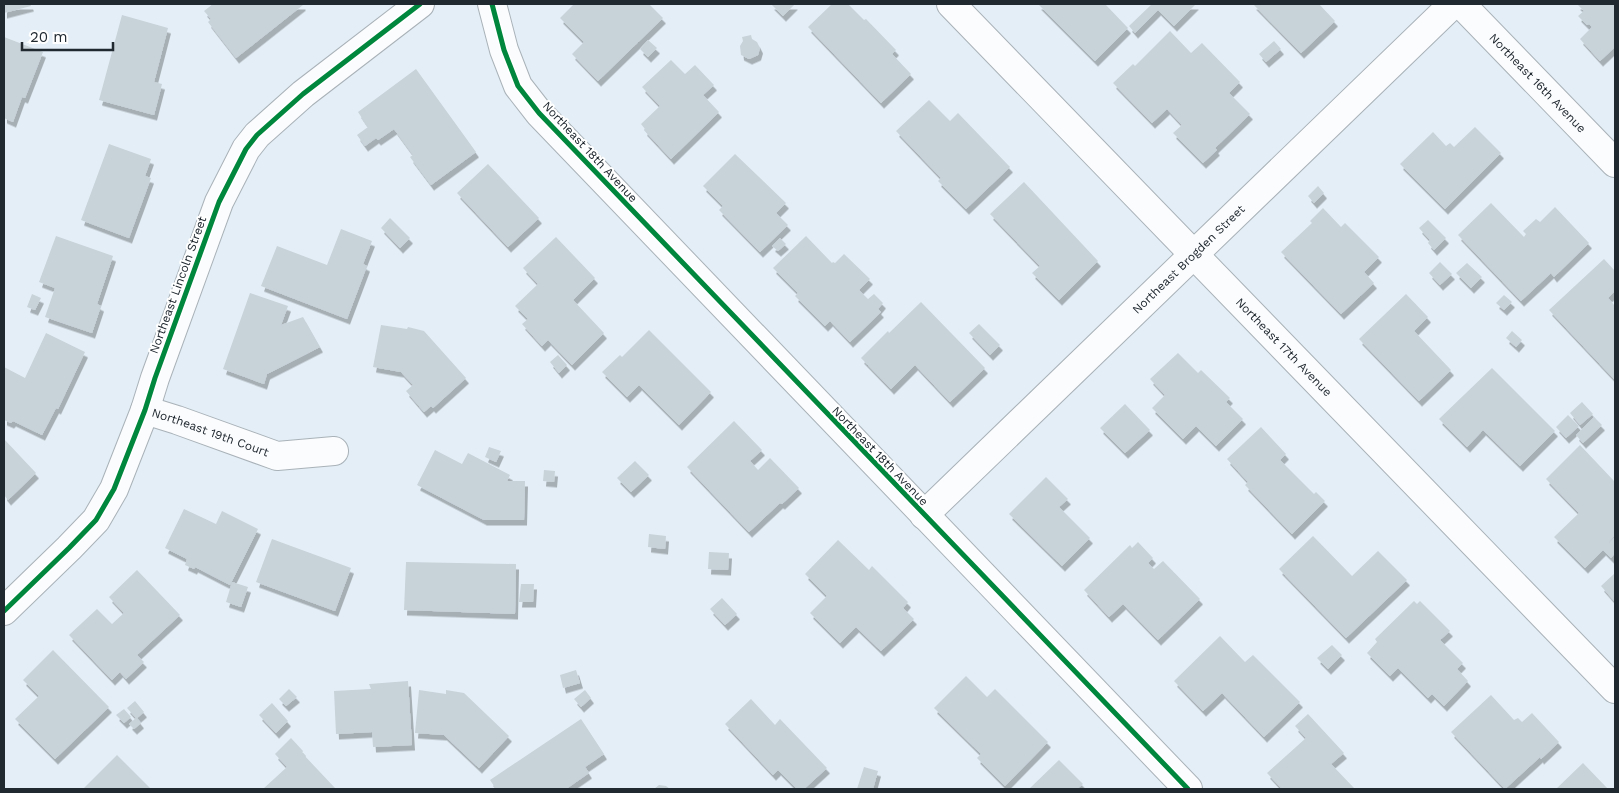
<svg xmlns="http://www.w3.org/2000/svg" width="1619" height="793" font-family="'Work Sans',sans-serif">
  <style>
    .building { fill: #c8d2d9; filter: url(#shadow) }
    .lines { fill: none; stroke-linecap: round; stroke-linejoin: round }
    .minor-casing { stroke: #a9b2b8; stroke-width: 30 }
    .minor { stroke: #fbfcfe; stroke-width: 28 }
    .cycleway-casing { stroke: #fff; stroke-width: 8 }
    .cycleway { stroke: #00873e; stroke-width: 5 }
    .labels { text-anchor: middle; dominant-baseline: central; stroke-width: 4; stroke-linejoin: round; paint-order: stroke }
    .street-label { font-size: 12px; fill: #202930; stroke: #fff }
  </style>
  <defs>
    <filter id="shadow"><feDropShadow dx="3" dy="5.5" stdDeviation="0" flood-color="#0004"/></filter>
  </defs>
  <rect width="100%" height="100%" fill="#e3eef6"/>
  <path class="building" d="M4,4h26l1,2 -27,7z
    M213,4h89l1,1 -67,53 -28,-36 3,-3 -7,-8z
    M574,4h75l14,14 -65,63 -26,-27 12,-12 -24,-24z
    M771,4h24l-12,12z
    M832,4h16l16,16 2,-1 30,31 -4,4 19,20 -30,29 -73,-76z
    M1038,4h67l23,24 -33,33z
    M1152,4h44l-22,22 -16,-16 -23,23 -6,-7z
    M1253,4h66l16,17 -34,32z
    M1577,4h38v43l-15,14 -20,-22 12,-12 -3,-3 -2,1 -9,-9 6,-5z
    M122,15l46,13 -14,54 8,2 -8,31 -55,-15z
    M1170,31l21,22 11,-10 38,39 -11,11 21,21 -35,34 2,2 -14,13 -30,-30 9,-8 -15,-16 -15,14 -39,-40 20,-19 2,2z
    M751,35l1,4 5,3 3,6 -2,7 -9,4 -8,-4 -1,-9 3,-5 -1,-4z
    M4,37l39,15 -18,46 -3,-1 -9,25 -9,-4z
    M648,40l9,8 -9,9 -8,-8z
    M1274,41l7,8 -15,13 -7,-8z
    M671,60l14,14 10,-9 19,20 -11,10 16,17 -48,47 -27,-29 1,-1 -4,-5 19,-18 -18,-19z
    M416,69l60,83 -45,33 -21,-28 3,-2 -19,-26 -16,11 -2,-2 -11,8 -8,-11 11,-8 -10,-15z
    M929,100l21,21 8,-8 52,54 -44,42 -28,-28 3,-3 -45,-47z
    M1475,127l26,26 -56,56 -45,-45 33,-32 13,14 4,-3 4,4z
    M109,144l42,15 -6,17 6,2 -22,60 -48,-18z
    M735,154l51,49 -10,10 12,12 -28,27 -41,-42 4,-4 -20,-20z
    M488,164l51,54 -31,29 -51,-54z
    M1024,182l74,79 -39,39 -27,-27 8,-7 -50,-52z
    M1318,186l6,7 -10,10 -6,-7z
    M1491,203l33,34 2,-3 -3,-3 13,-12 4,3 15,-15 34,36 -35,34 -3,-4 -30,28 -63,-66z
    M1323,208l18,19 4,-4 34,34 -15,15 10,11 -33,31 -60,-62 31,-29 -2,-2z
    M390,218l20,20 -10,10 -19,-20z
    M1428,220l18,18 -12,12 -6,-7 2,-3 -11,-12z
    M341,229l31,12 -9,23 4,2 -20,53 -86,-33 16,-40 50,19z
    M56,236l57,20 -16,48 4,2 -9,27 -47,-16 10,-29 -16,-6z
    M806,236l26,27 1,-1 2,1 9,-9 26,25 -11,11 9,9 6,-5 9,9 -5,6 3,3 -31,30 -20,-21 -5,5 -30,-30 3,-3 -25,-25z
    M556,237l39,41 -22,22 31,33 -32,32 -24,-25 -6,6 -20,-22 6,-5 -13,-13 23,-22 -15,-16z
    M780,238l6,6 -8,7 -6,-5z
    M1604,259l11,12v20l-7,7 7,8 -1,73 -65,-69z
    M1440,262l12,12 -12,11 -11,-12z
    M1467,263l15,14 -11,11 -15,-15z
    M250,293l38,13 -7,19 22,-8 17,30 -53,27 -3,10 -41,-15z
    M32,294l9,4 -6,12 -8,-3z
    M1406,294l22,23 -14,14 37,39 -32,31 -60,-62z
    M1504,295l8,7 -8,8 -8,-7z
    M921,302l64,66 -35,34 -35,-37 -24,24 -30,-31 27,-27 1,2z
    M979,324l21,21 -10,10 -21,-22z
    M381,325l26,4 1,-2 16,4 42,47 -33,30 -2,-2 -7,6 -18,-21 7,-6 -12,-13 -28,-5z
    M649,330l62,62 -32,33 -40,-40 -12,12 -25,-25 18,-17 2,2z
    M1512,331l10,9 -6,7 -10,-9z
    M46,333l39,19 -27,57 -2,-1 -14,27 -29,-14 -2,2 -7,-3v-53l21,11z
    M1178,353l20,20 3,-3 29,28 -4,4 17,17 -27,27 -20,-20 -13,13 -31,-31 13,-13 -15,-16z
    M558,355l9,10 -8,8 -9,-11z
    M1492,368l63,63 -35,35 -37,-36 -16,17 -28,-28z
    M1582,402l11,12 -13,11 -10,-12z
    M1125,404l25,26 -25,23 -25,-25z
    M1568,415l11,11 -13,12 -10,-11z
    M1594,417l8,8 -19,18 -7,-8z
    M734,421l28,29 -12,11 8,9 12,-12 29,30 -17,16 -2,-1 -31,29 -62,-65z
    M1261,427l25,27 -6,6 34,34 2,-2 9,9 -33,33 -47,-49 3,-3 -21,-23z
    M4,439l32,34 -28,27 -4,-5z
    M1580,445l35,37v53l-6,7v1l5,-5 1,2v13l-4,5 -8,-8 -18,18 -31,-31 25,-24 -33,-34z
    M489,447l12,4 -5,11 -11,-5z
    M435,450l27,14 6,-11 42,22 -3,6h18l-1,39h-40l-67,-35z
    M635,461l14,14 -18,17 -14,-14z
    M544,470l11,1 -1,11 -11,-1z
    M1046,477l22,22 -9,8 31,31 -28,28 -53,-52z
    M184,509l32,15 6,-13 36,18 -28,56 -31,-16 -4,-2 -1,2 -9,-4 2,-6 -22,-11z
    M649,534l17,2 -1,13 -17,-2z
    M1313,536l39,40 26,-25 29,29 -61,58 -67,-69z
    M272,539l79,29 -16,43 -79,-29z
    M838,540l31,30 3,-4 36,36 -5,6 11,11 -33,32 -25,-24 -16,16 -30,-30 17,-17 -22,-22z
    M1138,542l15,16 -5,5 6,6 9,-8 37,38 -42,41 -35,-36 -14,13 -25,-27 46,-45 2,3z
    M709,552l20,1 -1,17 -20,-1z
    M406,562l110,2 -1,50 -111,-4z
    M137,570l43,45 -43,40 7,7 -18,17 -6,-7 -8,8 -43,-45 28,-26 15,15 12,-11 -15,-16z
    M1615,573v29l-14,-16z
    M232,582l16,5 -7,20 -15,-5z
    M521,584h13l-1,18h-14z
    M722,598l15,16 -12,11 -15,-16z
    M1414,601l3,3 3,-3 30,30 -10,9 23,23 -6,6 11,12 -24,25 -12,-12 -4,4 -30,-30 -8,8 -23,-23 10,-11 -2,-3z
    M1220,636l25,26 8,-7 47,47 -36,35 -42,-44 -19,18 -29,-30z
    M1332,645l10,10 -14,14 -11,-11z
    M53,650l56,57 -54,52 -40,-40 24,-23 -16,-16z
    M576,670l4,13 -17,5 -3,-13z
    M966,676l21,21 8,-8 53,53 -43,44 -28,-28 4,-4 -47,-46z
    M408,681l4,64 -39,2 -1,-15 -36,2 -2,-43 37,-2 -2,-5z
    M289,689l8,8 -11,9 -7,-7z
    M419,690l27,4v-4l18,3 45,43 -30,32 -35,-33 -29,-2z
    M585,690l6,8 -10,9 -7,-8z
    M1491,695l23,25 4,-2 4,4 10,-9 27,29 -18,17 -1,-2 -35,32 -54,-57z
    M751,699l24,26 5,-6 47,49 -23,21h-7l-19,-19 -5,5 -48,-51z
    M135,701l9,11 -7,6 4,5 -7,6 -5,-5 7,-6 -9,-10z
    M272,703l16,18 -12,12 -17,-18z
    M124,709l7,8 -7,6 -8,-8z
    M1308,714l36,39 -13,11 24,25h-73l-15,-16 39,-35 -11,-12z
    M581,719l23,35 -19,13 4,6 -23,16h-70l-6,-9z
    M291,738l12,13 -1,2 33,35 -2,1h-70l24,-22 -12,-13z
    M117,755l34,34h-68z
    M1059,760l24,24 -6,5h-48z
    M1583,763l25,26h-52z
    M864,767l14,4 -5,18h-16z
    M659,785l7,1 4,3h-16z"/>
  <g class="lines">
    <g class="minor-casing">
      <g id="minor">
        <path d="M492,4l12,46 14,36 21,27 649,676"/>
        <path id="s1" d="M951,4l664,685"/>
        <path id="s2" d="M1461,4l154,159"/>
        <path id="s3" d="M145,410l32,10 100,36 57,-5"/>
        <path id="s4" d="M924,515l529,-511"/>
        <path d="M4,611l65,-63 27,-28 18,-31 31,-79 10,-32 64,-176 27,-53 11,-14 46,-41 117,-90"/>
      </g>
    </g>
    <use href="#minor" class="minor"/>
    <g class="cycleway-casing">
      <path id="cycleway" d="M492,4l12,46 14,36 21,27 649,676
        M4,611l65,-63 27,-28 18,-31 31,-79 10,-32 64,-176 27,-53 11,-14 46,-41 117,-90"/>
    </g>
    <use href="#cycleway" class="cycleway"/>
  </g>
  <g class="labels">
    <g class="street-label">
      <text stroke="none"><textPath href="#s2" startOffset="110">Northeast 16th Avenue</textPath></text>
      <text transform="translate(590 152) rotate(47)">Northeast 18th Avenue</text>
      <text stroke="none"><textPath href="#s4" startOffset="368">Northeast Brogden Street</textPath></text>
      <text transform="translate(178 285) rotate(-70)">Northeast Lincoln Street</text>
      <text stroke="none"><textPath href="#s1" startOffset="478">Northeast 17th Avenue</textPath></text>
      <text stroke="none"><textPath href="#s3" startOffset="69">Northeast 19th Court</textPath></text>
      <text transform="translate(880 456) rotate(46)">Northeast 18th Avenue</text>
    </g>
  </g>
  <rect width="1619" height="793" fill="none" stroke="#202930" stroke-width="10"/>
  <path d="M22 42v8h91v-8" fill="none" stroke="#202930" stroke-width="2.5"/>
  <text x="30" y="42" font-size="15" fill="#202930" stroke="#ffffff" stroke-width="4" paint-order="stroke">20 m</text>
</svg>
